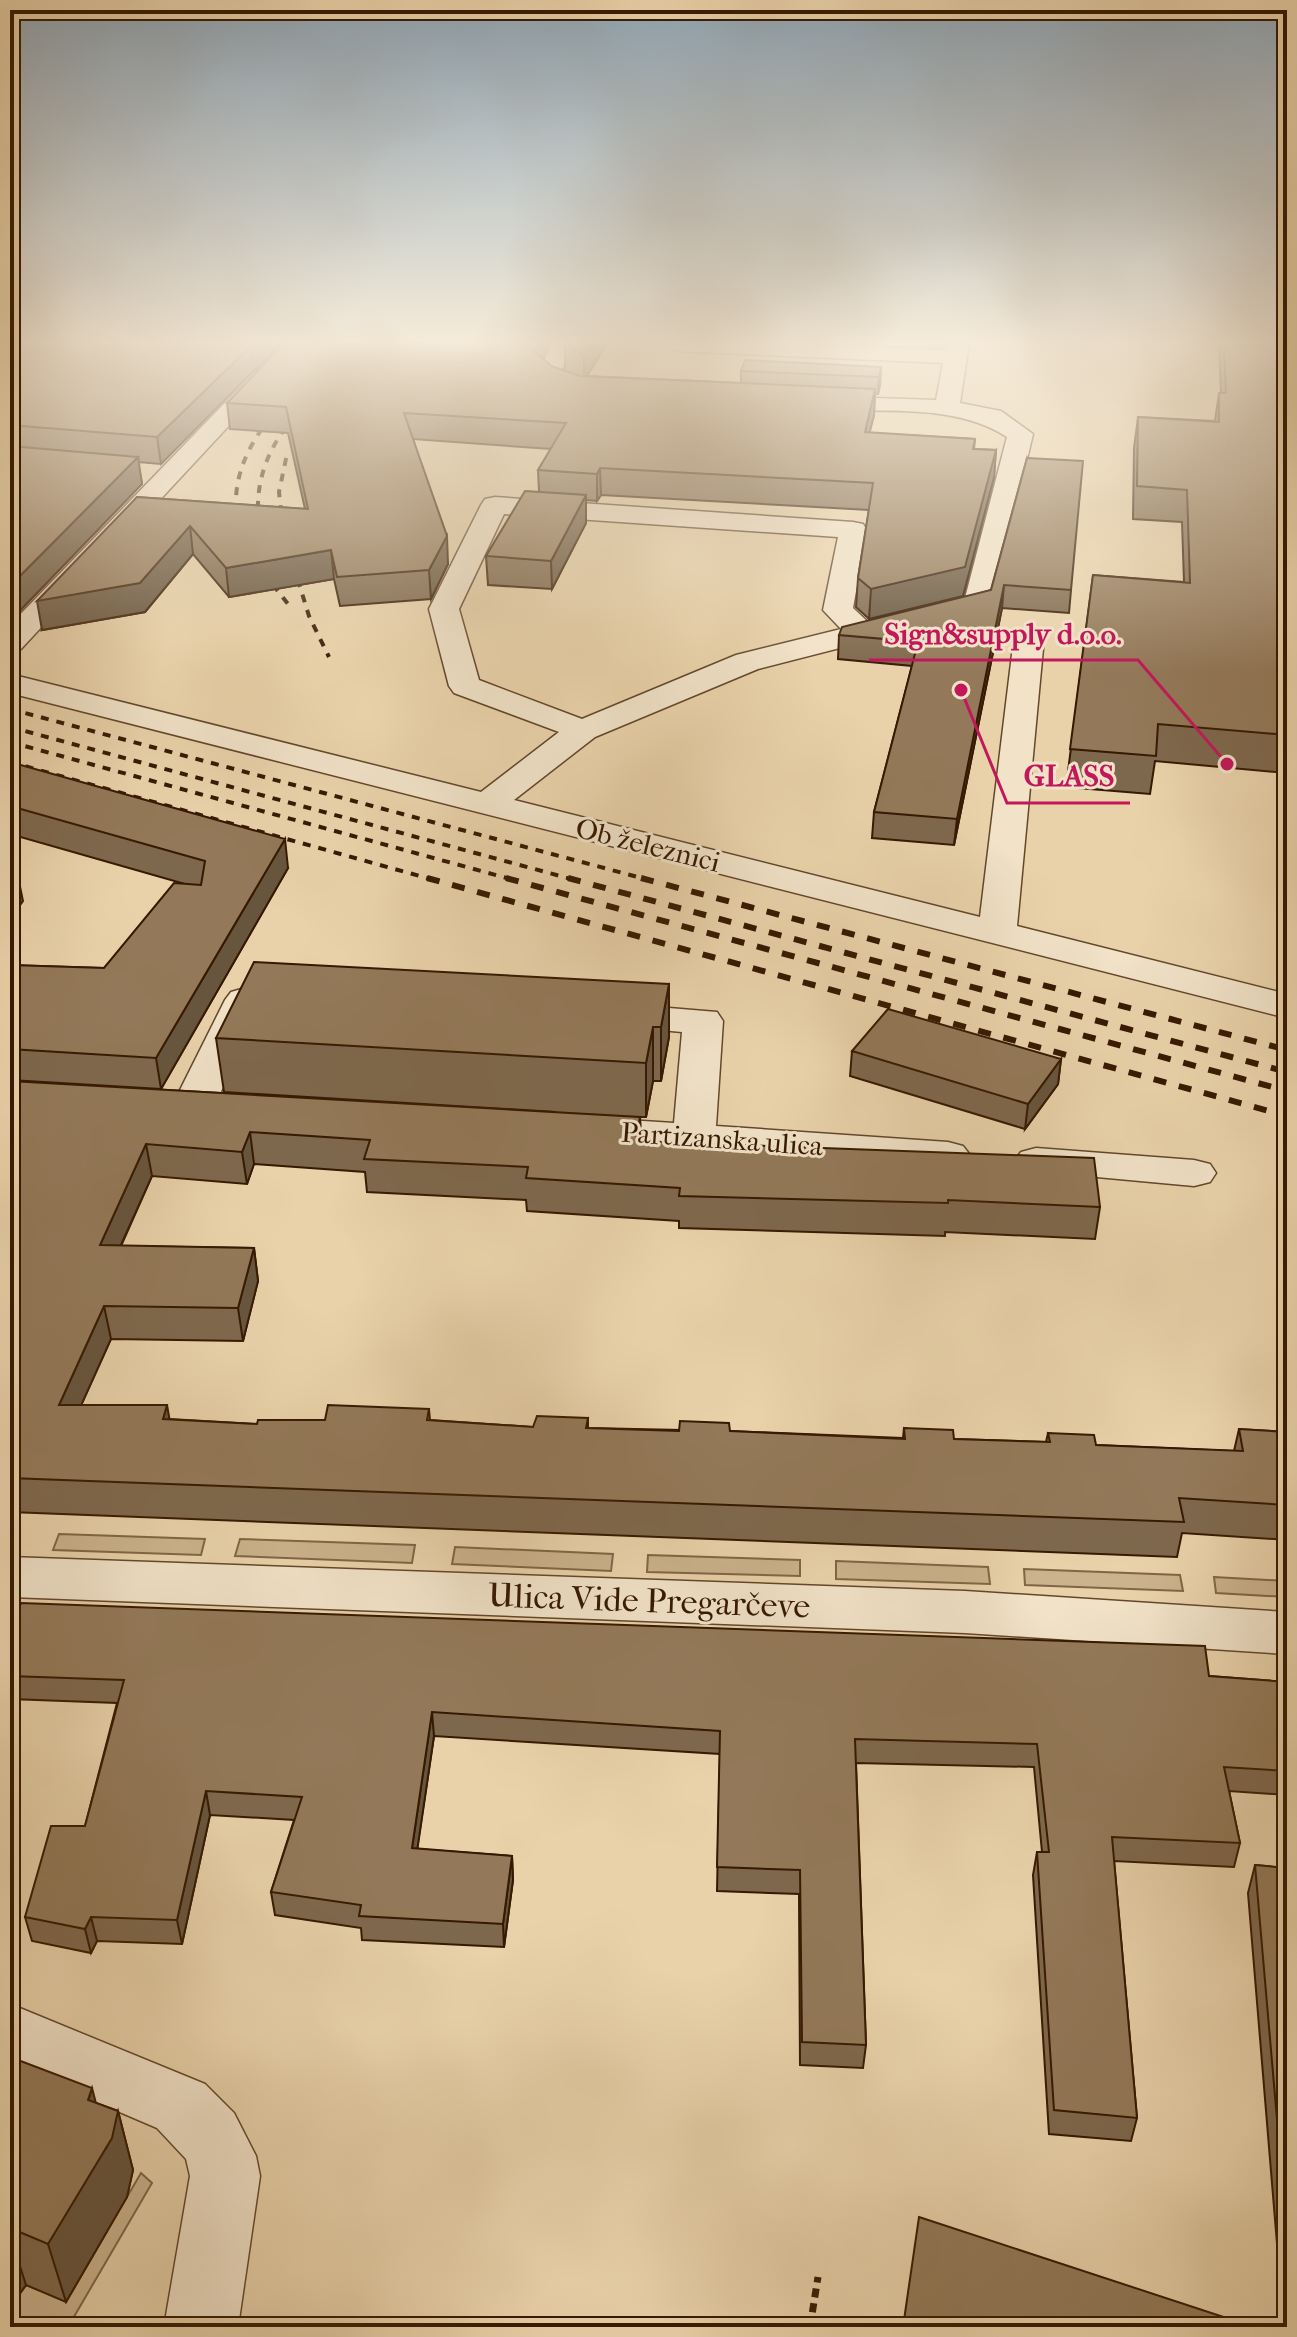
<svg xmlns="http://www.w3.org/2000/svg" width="1297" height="2337" font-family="'IM FELL French Canon',serif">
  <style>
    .green { fill: #cbb38d; stroke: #806647; stroke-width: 2 }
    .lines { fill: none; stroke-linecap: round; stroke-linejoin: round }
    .minor-casing { stroke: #63472b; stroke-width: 3 }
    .path { stroke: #361901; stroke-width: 7; stroke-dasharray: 9 6; stroke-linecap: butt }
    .minor { fill: #f1e2c8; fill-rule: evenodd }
    .rail-far1 { stroke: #361901; stroke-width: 4; stroke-dasharray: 8 8; stroke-linecap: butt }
    .rail { stroke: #361901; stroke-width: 6; stroke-dasharray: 13 13; stroke-linecap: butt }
    .wall { fill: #7e684d; stroke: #361901; stroke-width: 2 }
    .shaded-wall { fill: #67553e; stroke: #361901; stroke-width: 2 }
    .building { fill: #937959; stroke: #361901; stroke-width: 2 }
    .labels { text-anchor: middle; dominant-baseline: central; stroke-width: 6; stroke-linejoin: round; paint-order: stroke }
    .street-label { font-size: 28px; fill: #361901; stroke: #f1e2c8 }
    .near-street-label { font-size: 34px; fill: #361901; stroke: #f1e2c8 }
    .leader { fill: none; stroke: #c2185b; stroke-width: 3 }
    .callout-dot { fill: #c2185b; stroke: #f1e2c8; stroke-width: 3 }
    .callout-label { font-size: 30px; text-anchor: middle; font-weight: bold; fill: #c2185b; stroke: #f1e2c8; stroke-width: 6; stroke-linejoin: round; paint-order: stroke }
  </style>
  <rect width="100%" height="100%" fill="#e9d2aa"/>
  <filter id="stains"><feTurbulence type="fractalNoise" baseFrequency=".0025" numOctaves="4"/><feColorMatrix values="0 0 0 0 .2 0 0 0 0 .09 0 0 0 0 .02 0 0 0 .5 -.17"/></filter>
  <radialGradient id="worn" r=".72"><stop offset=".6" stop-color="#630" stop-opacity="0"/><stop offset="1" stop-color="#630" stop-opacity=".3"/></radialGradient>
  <path class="green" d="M59,1534l146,5 -4,16 -148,-5z
    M240,1539l175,6 -3,18 -177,-7z
    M455,1547l158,7 -2,17 -159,-7z
    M648,1555l152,5v16l-153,-4z
    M836,1561l152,6 2,17 -154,-5z
    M1024,1569l156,6 3,16 -158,-6z
    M1214,1577l73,4v16l-71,-4z
    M141,2173l11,10 -84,144h-58v-34l8,3 8,-11 40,16z"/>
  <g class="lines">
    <g class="minor-casing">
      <path id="minor" d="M282,344h23l-284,305 -11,3v-27z
        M553,344h22l-14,27c13,10 34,10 44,22l-3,5c-21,5 -54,-8 -66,-25z
        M664,344h150l132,6 1,-6h22l-9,59 41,8 32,23 -40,170 -5,6 -230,59 -163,68 -81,63 466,117 34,-279 4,-6h22l4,6 -27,288 270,68v24l-1277,-325v-19l471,118 78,-60 -105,-39 -5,-7 -20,-77 52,-104 4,-6 10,-2 358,25 10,2 4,6 -14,78 15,14 97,-24 42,-161c-53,-35 -132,-24 -193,-27l-12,-7 12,-7 122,4 7,-37 -268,-12zM504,514l334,23 -15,73 18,19 -105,26 -154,64 -103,-39 -20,-71z
        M245,988l14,4 6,8 -51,106 -6,9 -15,4 -15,-4 -6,-9 53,-106 6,-8z
        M609,1003l108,9 6,9 -7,105 232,16 15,4 7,9 -7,9 -15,4 -382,-29 -7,-9 7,-9 15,-4 93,6 8,-91 -87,-8 -6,-9 6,-9z
        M1036,1148l158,12 16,4 6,9 -6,9 -16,4 -173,-16 -7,-9 7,-9z
        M10,1557l955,34 322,21v42l-322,-21 -955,-36z
        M10,2004l195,80 29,29 22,43 4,20 -22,151h-74l26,-151 -4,-17 -29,-31 -147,-63z"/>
    </g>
    <path class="path" d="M810,2327l8,-50"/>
    <use href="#minor" class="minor"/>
    <path class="rail-far1" d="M259,525c-5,-43 8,-75 35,-109
      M238,527c-8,-45 7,-77 34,-112
      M283,529l-4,-37 8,-38
      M293,564l16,52 20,41
      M263,572l25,32
      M10,709l639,171
      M10,727l565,153
      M10,742l504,138
      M10,762l424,118"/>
    <path class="rail" d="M427,878l860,238
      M506,878l781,213
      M568,878l719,194
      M641,878l646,172"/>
  </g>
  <path class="wall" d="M10,344h270l-119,120 -23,-2 4,22 -132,137z
    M565,344h42l-20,32 154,7v-12l140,-4 -1,18 -2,9h-3l-1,21 -5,18 106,6 -1,10 22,1 -2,27 -31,119 -94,23 -13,-12 2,-29 11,-68 -268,-15 -4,6 -11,-1v23l-34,66 -64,-4 -2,-29 53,-64 -1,-22 13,-21 -138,-10 35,125 -17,35 -91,7 -6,-27 -105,18 -36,-43 -48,58 -103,18 95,-133 168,12 -17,-76 -58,-4 -3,-26 316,-45 8,8 17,6 -3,-2z
    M1219,344h68v429l-132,-12 -5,33 -84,-7 27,-212 91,7 -2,-60 -49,-3 1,-71 4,-31 77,4 4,-28h2z
    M1027,458l44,132 -2,23 -67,-5 -48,237 -82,-7 2,-26 38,-146 -74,-7 1,-24 152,-45z
    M10,762l278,106 -127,221 -151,-9v-115l94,3 81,-84 -175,-50z
    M669,984v53l-8,44h-8l-7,36h-6l1,24 459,66 -5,32 -150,-7v4l-266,-8v-7l-152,-10 -1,-11 -159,-8 -2,-20 -111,-8 -7,20 -95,-8 -31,70 133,2 4,33 -15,60 -132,-2 -30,66 88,14 88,5 68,-4 104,-11 1,11 103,7 55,-9v10l142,3 173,7 1,-10 50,11 92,3 2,-9 48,12 138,6 5,-22 48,3v108l-105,-7 -5,24 -1167,-45v-431l546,31 -332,-20 -8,-54z
    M852,1051l209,8 -3,25 -33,45 -175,-53z
    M10,1633l1199,43 78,6v113l-58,-4 11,52 -6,24 -120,-6 23,257 -6,23 -82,-7 -16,-259 4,-23h5l-8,-85 -178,-4 10,282 -3,23 -63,-3 -1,-171 -82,-3 3,-137 -286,-18 -17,113 95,7 1,24 -9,67 -142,-7 -1,-12 -86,-13 -4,-23 23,-72 -84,-5 -28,129 -85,-3 -6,12 -59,-12 -7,-24 60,-91 32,-123 -107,-4z
    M1255,1865l32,3v402l-8,-2 -31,-375z
    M10,2057l86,46 22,8 15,59 -6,27 -61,105 -40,-17 -8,11 -8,-3z"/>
  <path class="shaded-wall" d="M253,344h27l-119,120 -4,-27z
    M537,344h13l-16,31 -1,-25z
    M591,344h16l-23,36v-25z
    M881,367l-1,18 -2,9 1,-17z
    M875,389l-1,26 -11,44 2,-27z
    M996,450l-2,27 -31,119 -94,23 2,-30z
    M138,457l4,27 -132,137v-35z
    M600,468l1,27 -4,6v-27z
    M586,495v28l-34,66 -1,-28z
    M190,526l3,28 -48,58 -103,18 -5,-29z
    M447,536l1,28 -17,35 -2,-29z
    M331,550l3,29 -105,18 -3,-29z
    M1004,585l-2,23 -48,237 3,-26z
    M285,839l3,29 -127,221 -5,-31z
    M17,872l6,29 -13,18v-37z
    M669,984v53l-8,44v-54z
    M653,1027v54l-7,36v-54z
    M1061,1059l-3,25 -33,45 3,-25z
    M640,1117l1,32 -5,-8z
    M250,1132l4,32 -7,20 -5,-32z
    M146,1144l6,32 -46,102 -6,-33z
    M254,1248l4,33 -15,60 -5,-33z
    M104,1306l7,33 -45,100 -7,-34z
    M167,1405l6,34 -10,-20z
    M432,1712l2,24 -20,136 -2,-24z
    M206,1791l4,24 -28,129 -5,-24z
    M512,1856l1,24 -9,67 -1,-23z
    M91,1917l6,24 -6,12 -6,-24z
    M92,2088l15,58 11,-35 15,59 -6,27 -61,105 -18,-58z
    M10,2235l16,50 -8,11 -8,-24z"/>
  <path class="building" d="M10,344h243l-96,93 -147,-12z
    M283,344h254l-4,6 18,16 29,10 295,13 -10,43 110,7 -2,10 23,1 -31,117 -94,22 -13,-11 15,-95 -273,-15 -3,6 -59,-4 28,-47 -162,-10 43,123 -18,34 -92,7 -6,-27 -105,18 -36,-42 -50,57 -103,18 100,-104 171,12 -22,-102 -59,-4z
    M565,344h26l-7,11 -20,-10z
    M1224,344h63v391l-129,-11 -2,32 -86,-7 23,-174 97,8 -3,-93 -50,-4 1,-69 81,5v-29h7z
    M745,360l136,7 -2,10 -138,-6z
    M10,446l128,11 -128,129z
    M1027,458l56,3 -12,129 -67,-5 -47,234 -83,-7 44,-170 -79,-7 3,-8 149,-37z
    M525,491l61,4 -35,66 -65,-5z
    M10,762l275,77 -129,219 -146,-9v-84l94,3 70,-85 27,2 4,-24 -195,-55z
    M10,871l7,1 -7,10z
    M254,962l415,22 -8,43h-8l-7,36 -430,-25z
    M888,1009l173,50 -33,45 -176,-53z
    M10,1081l630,36 -4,24 458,17 6,49 -152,-7v3l-269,-7 1,-8 -154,-10 2,-11 -164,-8 6,-19 -120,-8 -8,20 -96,-8 -46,101 154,3 -16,60 -134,-2 -45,99h108l-4,14 94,5 1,-4h67l3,-15 101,4 -2,11 106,7 4,-11 51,2 -2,10 93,3 1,-10 49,2 1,8 175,8 -1,-11 49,2 1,9 96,3 -2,-9 46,2 2,10 147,6 -4,-22 48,3v73l-108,-7 5,24 -1174,-44z
    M21,1603l1184,43 4,30 78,6v89l-63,-4 16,76 -128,-6 25,281 -83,-8 -17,-258h12l-12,-108 -182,-5 11,306 -64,-3 -2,-172 -83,-3 3,-136 -288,-19 -20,136 100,8 -9,68 -144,-8 2,-11 -90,-13 31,-95 -96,-6 -29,129 -86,-3 -6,12 -60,-12 26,-91h34l39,-146 -114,-4v-43z
    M1255,1865l32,3v367z
    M10,2057l82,31 -4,12 30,11 -6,27 -64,106 -38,-16z
    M919,2217l335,110h-351z"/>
  <linearGradient id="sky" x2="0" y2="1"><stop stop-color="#90a7b8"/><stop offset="0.51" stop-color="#f5ebd9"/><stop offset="1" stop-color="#f5ebd9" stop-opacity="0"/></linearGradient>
  <rect width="1297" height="671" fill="url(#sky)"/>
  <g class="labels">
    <g class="street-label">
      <text transform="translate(648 845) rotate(14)">Ob železnici</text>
      <text transform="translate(722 1139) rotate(4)">Partizanska ulica</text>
    </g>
    <g class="near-street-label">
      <text transform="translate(649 1601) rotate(2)">Ulica Vide Pregarčeve</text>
    </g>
  </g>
  <path class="leader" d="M1227 764L1138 660H869M961 690L1007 803H1130"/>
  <g class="callout-dot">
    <circle cx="1227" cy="764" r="8"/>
    <circle cx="961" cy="690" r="8"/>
  </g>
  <g class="callout-label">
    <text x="1003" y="644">Sign&amp;supply d.o.o.</text>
    <text x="1069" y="786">GLASS</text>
  </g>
  <rect width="1297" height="2337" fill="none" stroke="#e9d2aa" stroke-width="40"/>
  <rect x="12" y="12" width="1273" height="2313" fill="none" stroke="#361901" stroke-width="4"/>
  <rect x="20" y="20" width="1257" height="2297" fill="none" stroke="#361901" stroke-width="2"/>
  <rect width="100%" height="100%" filter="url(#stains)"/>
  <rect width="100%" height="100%" fill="url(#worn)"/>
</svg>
